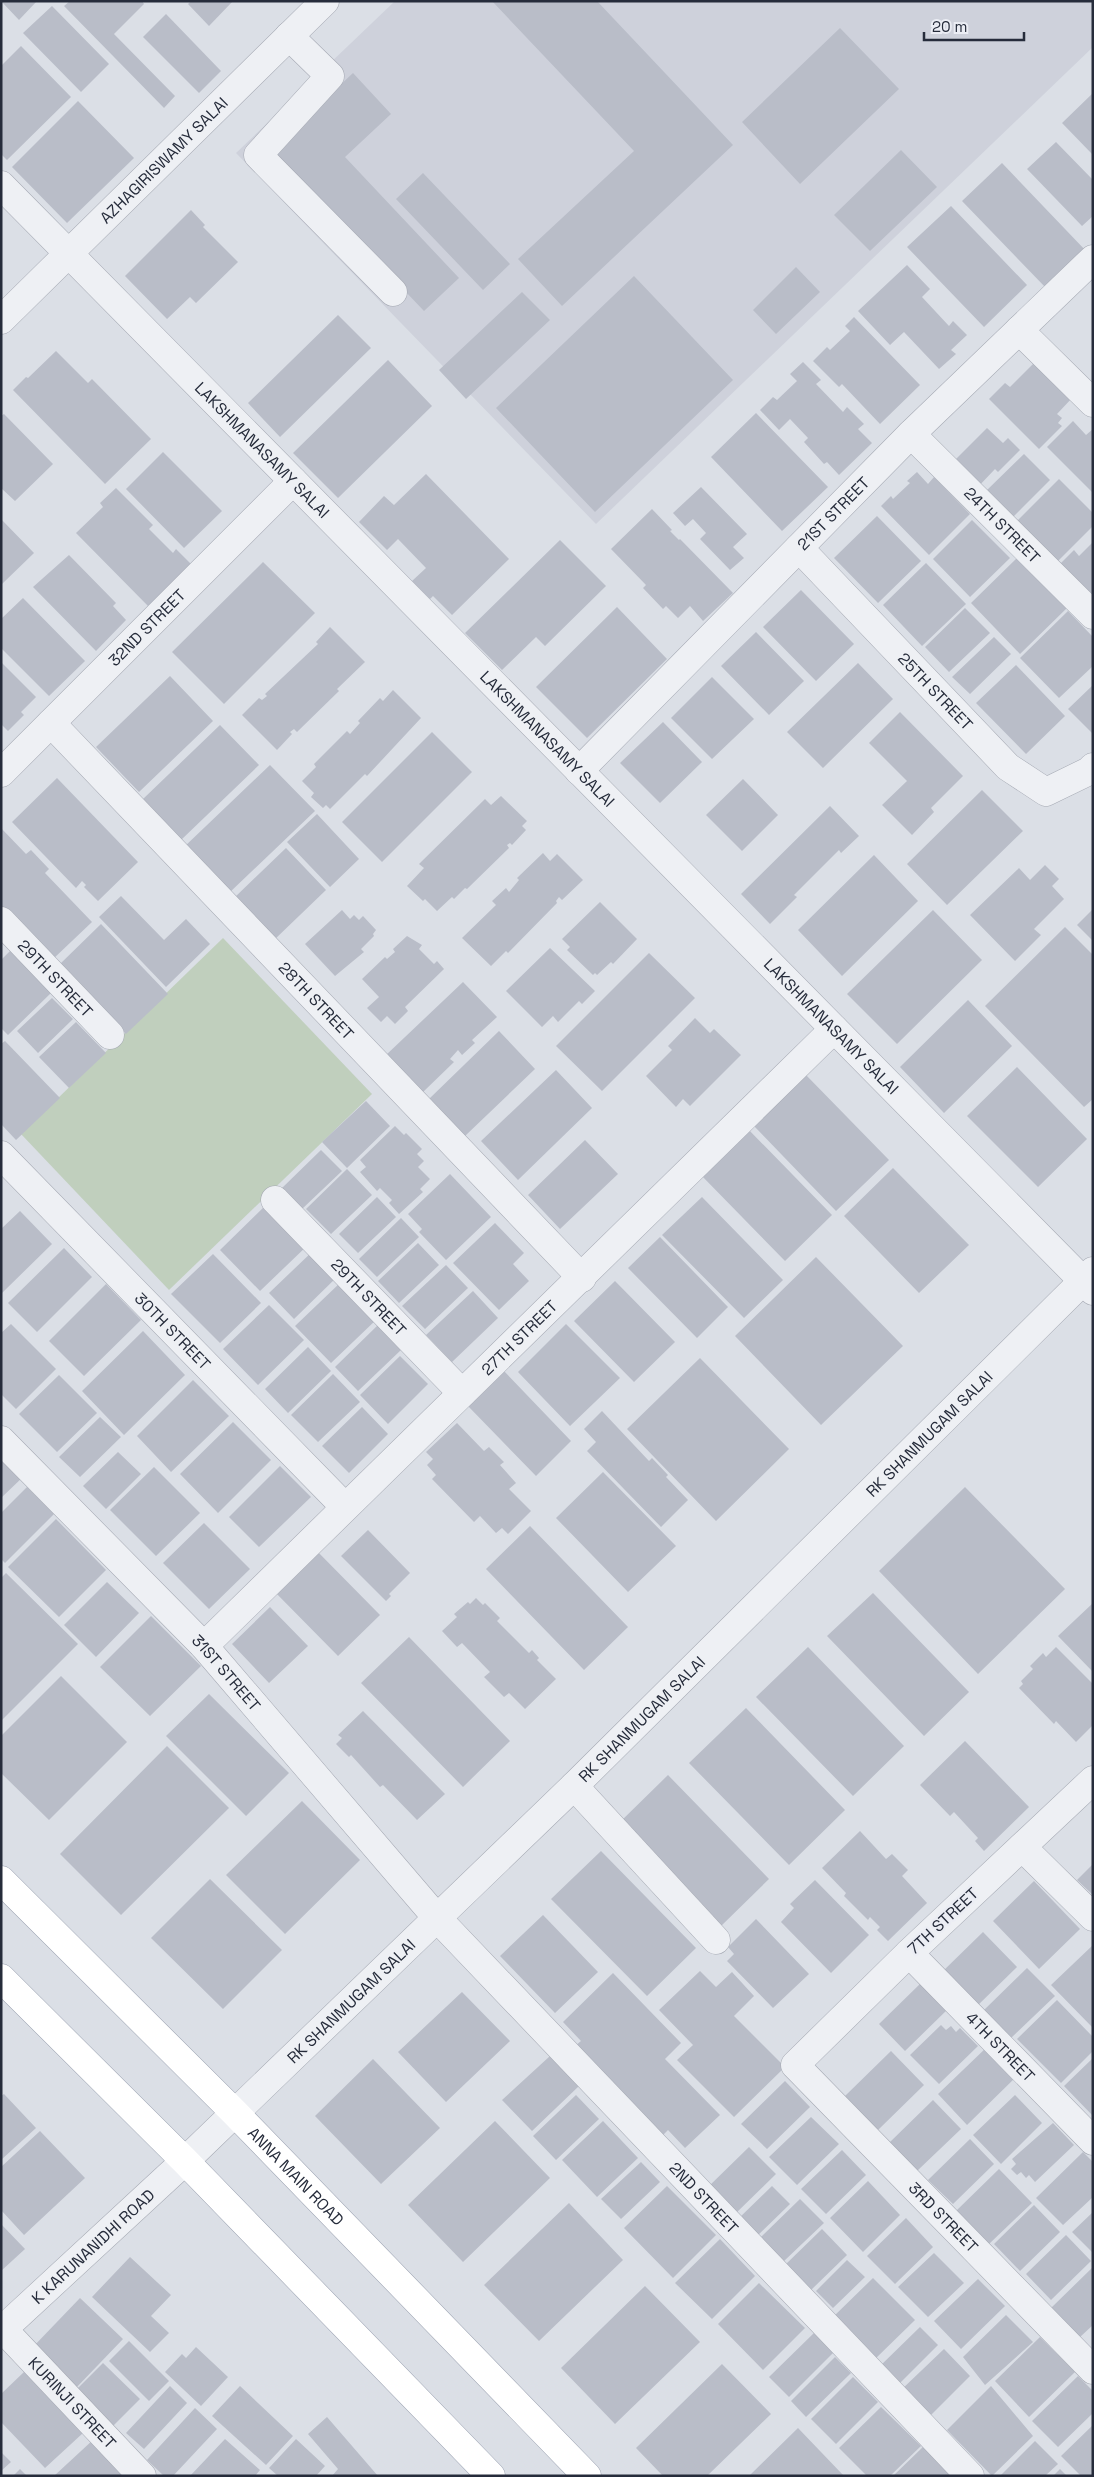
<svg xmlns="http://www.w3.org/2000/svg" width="1094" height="2477" font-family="'Space Grotesk',sans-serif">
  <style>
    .built { fill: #ced1db }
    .green { fill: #c0cfbd }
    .building { fill: #b9bdc8 }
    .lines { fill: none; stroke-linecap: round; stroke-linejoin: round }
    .minor-casing { stroke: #a5a9b3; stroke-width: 29 }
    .major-casing { stroke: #9ba2b1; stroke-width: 29 }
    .minor { stroke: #eef0f4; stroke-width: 28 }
    .major { stroke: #fff; stroke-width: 28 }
    .labels { text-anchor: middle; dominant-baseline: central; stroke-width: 5; stroke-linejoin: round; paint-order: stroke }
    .street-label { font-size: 16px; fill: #262c3b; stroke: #ebedf4 }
  </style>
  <rect width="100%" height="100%" fill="#dbdfe6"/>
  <path class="built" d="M395,1h698v46l-497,477 -360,-371z"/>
  <path class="green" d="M223,938l149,156 -203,196 -148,-156z"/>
  <path class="building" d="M1,1h36l-18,19z
    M70,1h72l2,3 -30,30 61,62 -11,12 -100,-102z
    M191,1h42l-24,25 -21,-22z
    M492,1h105l136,144 -171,161 -44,-47 116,-108z
    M52,6l57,58 -28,28 -58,-59z
    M166,14l55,57 -22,22 -56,-56z
    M840,28l59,61 -99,95 -58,-62z
    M21,46l50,51 -64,63 -6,-6v-88z
    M353,73l38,41 -46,43 114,121 -35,33 -153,-161z
    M1093,93v62l-31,-32z
    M78,101l56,57 -67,65 -55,-56z
    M1056,142l37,38v36l-11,10 -55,-57z
    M901,150l36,37 -67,64 -36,-36z
    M1002,163l85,89 -40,37 -85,-88z
    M423,173l87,91 -27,26 -87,-91z
    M951,206l76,79 -43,42 -77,-80z
    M191,210l14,15 -2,2 35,35 -42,41 -6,-6 -23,22 -42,-43z
    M907,265l23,24 -8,8 27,29 4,-5 14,14 -16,15 5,4 -17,15 -35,-37 -14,13 -32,-34z
    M796,267l24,25 -44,42 -23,-24z
    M634,276l99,104 -138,132 -99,-104z
    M522,292l28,28 -84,79 -27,-29z
    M338,315l33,33 -91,89 -32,-34z
    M854,317l66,68 -40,39 -38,-40 -3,3 -26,-26 14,-14 3,3 20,-19 -5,-5z
    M56,351l32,32 4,-4 59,60 -46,45 -92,-94 13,-13 2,1z
    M388,360l44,46 -94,92 -45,-45z
    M1037,360l36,37 -16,17 5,4 -4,5 4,3 -23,23 -50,-50 16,-16 5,4z
    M803,362l18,18 -5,4 27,28 4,-5 17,17 -6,5 14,14 -33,32 -12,-13 -3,2 -20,-22 4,-4 -18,-19 -11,11 -19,-20 13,-13 4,3 20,-19 -7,-7z
    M756,413l72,74 -46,44 -71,-74z
    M4,414l49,50 -38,37 -14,-13v-72z
    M1073,421l13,14 7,-6v64l-46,-46z
    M987,428l16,15 5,-5 12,12 -22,22 -3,-3 -18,19 -25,-25z
    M163,452l59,59 -38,37 -58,-59z
    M1024,454l26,26 -38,38 -27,-26z
    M917,472l11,12 6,-7 36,37 -41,41 -48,-49 10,-10 2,3 17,-16 -3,-2z
    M426,474l83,85 -57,56 -19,-19 -3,3 -18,-18 14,-13 -28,-29 -11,11 -28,-28 25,-26 10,9z
    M1059,479l34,34v13l-38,38 -41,-40z
    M701,487l46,47 -14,13 11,11 -14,12 -30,-31 6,-6 -13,-14 -8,7 -12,-13z
    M116,488l37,37 -4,4 24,24 3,-4 15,15 -43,42 -72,-73 27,-26 -3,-4z
    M652,509l20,21 -2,1 9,9 1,-1 53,54 -30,28 -13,-15 -12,12 -12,-12 -3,3 -20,-21 3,-3 -35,-36z
    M877,516l44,45 -43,42 -44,-45z
    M1,519l33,34 -33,32z
    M972,520l38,38 -40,39 -37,-38z
    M560,540l46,46 -61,60 -9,-9 -34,33 -37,-37z
    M1093,542v52l-3,-2 -3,4 -30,-29 17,-17 5,6z
    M69,555l47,48 -3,3 13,14 -30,31 -63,-64z
    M1018,557l50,50 -48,47 -49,-51z
    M263,562l52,51 -91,91 -52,-52z
    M926,563l40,41 -44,42 -39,-41z
    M801,590l53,54 -38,37 -53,-54z
    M23,598l62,63 -36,35 -48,-48v-29z
    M617,607l50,52 -80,79 -51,-51z
    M965,608l25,25 -41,39 -24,-25z
    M1068,611l25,26v29l-34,32 -39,-40z
    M330,627l35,35 -28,27 2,2 -42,41 -3,-3 -4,3 2,2 -15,16 -35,-35 17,-17 3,2 5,-4 -2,-2 53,-50 -2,-2z
    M756,632l48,49 -35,34 -48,-49z
    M994,637l17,17 -41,40 -18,-17z
    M1,662l35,35 -15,15 3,3 -16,16 -7,-7z
    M858,663l35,36 -70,69 -36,-36z
    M1016,665l49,51 -39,38 -50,-51z
    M170,676l43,45 -74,71 -43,-45z
    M712,677l42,42 -42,40 -41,-41z
    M1093,685v49l-25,-25z
    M393,690l28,28 -54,58 -2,-2 -35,35 -4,-4 -3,3 -12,-11 3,-4 -12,-12 14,-14 -2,-3 33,-33 3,3 10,-11 -2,-2 22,-23 3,3z
    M900,712l63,64 -32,32 3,4 -22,23 -30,-30 25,-24 -38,-38z
    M663,722l39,40 -42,41 -40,-40z
    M220,725l39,40 -78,75 -38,-41z
    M432,732l40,40 -90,90 -40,-40z
    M270,765l45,46 -87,83 -45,-46z
    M57,778l81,84 -40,39 -14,-14 2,-2 -4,-4 -6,7 -64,-66z
    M743,779l35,36 -36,36 -36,-36z
    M982,790l41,41 -76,74 -40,-41z
    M501,796l26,25 -5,5 4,4 -14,15 -2,-2 -3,2 2,3 -42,41 -2,-1 -11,11 -2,-2 -15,14 -12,-12 -2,2 -16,-15 17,-18 -5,-4 66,-65 6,6z
    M830,806l29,30 -18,17 -2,-3 -45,45 3,2 -27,27 -29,-30z
    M317,814l42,45 -29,28 -43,-45z
    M1,828l25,26 5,-4 18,19 -4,4 47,49 -40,38 -51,-43z
    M286,848l40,42 -53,51 -40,-42z
    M543,853l7,8 7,-7 26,26 -21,20 -3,-3 -3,4 1,2 -49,50 -2,-2 -15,15 -29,-28 34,-33 -4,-4 14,-13 3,4 10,-12 -2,-2z
    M874,855l44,46 -76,75 -44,-46z
    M1045,865l14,14 -7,7 12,13 -30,30 7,6 -26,26 -45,-46 49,-47 11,12z
    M121,896l43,44 22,-21 24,25 -44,43 -67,-70z
    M600,902l37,37 -24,25 -2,-2 -14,13 -2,-2 -2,2 -26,-25 3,-3 -8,-8z
    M1093,909v32l-16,-16z
    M342,910l8,9 4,-4 5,5 4,-4 13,14 -3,4 1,2 -13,13 3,3 -29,24 -30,-32z
    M933,910l49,50 -85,84 -50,-50z
    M101,924l67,70 -42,40 -66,-70z
    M1065,927l28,28v144l-9,8 -99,-101z
    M407,936l15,9 -3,4 15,15 3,-3 7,8 -39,38 3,4 -13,13 -8,-8 -6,6 -14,-14 12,-11 -17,-18 23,-22 2,2 8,-7 -2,-3z
    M550,948l45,43 -13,13 -3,-3 -21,21 -5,-6 -11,11 -36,-36z
    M11,950l41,42 -44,43 -7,-7v-68z
    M649,953l46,45 -93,93 -46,-45z
    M463,982l34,35 -25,23 3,3 -13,12 -4,-5 -8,9 4,3 -33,32 -36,-38z
    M52,998l21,21 -35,34 -21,-22z
    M968,1000l44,46 -68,67 -44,-46z
    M695,1018l15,15 4,-4 27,26 -51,51 -7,-7 -7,8 -30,-31 26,-26 -4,-4z
    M76,1022l30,31 -37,35 -30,-31z
    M499,1031l36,38 -70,67 -36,-37z
    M5,1041l55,57 -44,42 -15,-16v-80z
    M1017,1067l70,72 -49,48 -71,-71z
    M556,1070l36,38 -74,72 -37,-39z
    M806,1075l83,85 -53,51 -82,-85z
    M366,1101l24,25 -43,42 -25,-26z
    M395,1126l9,9 2,-2 16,16 -5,5 7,7 -6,6 12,12 -10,10 3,3 -24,22 -10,-11 3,-3 -12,-12 -3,3 -17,-19 6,-5 -6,-7z
    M747,1128l85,87 -47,46 -85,-87z
    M585,1140l33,34 -58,55 -32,-34z
    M321,1150l21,21 -40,38 -20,-21z
    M893,1168l76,77 -50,48 -75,-77z
    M347,1169l25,26 -41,39 -25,-25z
    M450,1174l41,43 -45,43 -27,-28 3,-3 -14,-15z
    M377,1197l19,20 -38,36 -19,-19z
    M702,1197l81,83 -39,38 -82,-83z
    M269,1202l40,42 -49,47 -40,-41z
    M20,1211l32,33 -51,50v-65z
    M401,1218l18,19 -42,40 -18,-18z
    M495,1223l29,30 -11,11 16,17 -30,29 -46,-47z
    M660,1237l68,70 -31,31 -69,-70z
    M418,1243l21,22 -40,38 -21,-22z
    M64,1248l28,29 -55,55 -29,-29z
    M314,1250l25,25 -45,44 -25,-26z
    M213,1254l48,49 -41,40 -49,-49z
    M816,1257l87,89 -82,79 -86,-89z
    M446,1265l22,23 -43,41 -23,-23z
    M615,1281l60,61 -41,40 -60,-61z
    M341,1282l36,37 -46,44 -36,-37z
    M106,1284l35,36 -57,56 -35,-35z
    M473,1291l25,27 -46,44 -26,-27z
    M269,1305l35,35 -46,45 -35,-36z
    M11,1324l45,45 -40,40 -15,-15v-61z
    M566,1324l54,54 -50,48 -52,-54z
    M378,1325l23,25 -43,41 -23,-24z
    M143,1331l42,44 -61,60 -42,-44z
    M308,1347l23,24 -43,42 -23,-24z
    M400,1356l28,28 -40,40 -28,-29z
    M700,1358l89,91 -73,72 -89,-92z
    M503,1370l68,71 -35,35 -69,-71z
    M333,1374l27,28 -42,40 -27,-27z
    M59,1375l38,38 -40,39 -38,-38z
    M193,1380l36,36 -58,56 -34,-36z
    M362,1407l26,27 -39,39 -27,-27z
    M602,1411l47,50 3,-3 16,17 -2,2 22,23 -27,27 -74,-76 9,-9 -12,-13z
    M100,1417l21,20 -41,40 -21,-20z
    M233,1422l38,38 -53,53 -38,-39z
    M457,1423l27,28 5,-4 15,15 -4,3 16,18 -7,6 22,22 -23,23 -6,-6 -6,5 -16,-17 -6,6 -42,-43 4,-4 -9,-10 6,-6 -7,-7z
    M118,1452l23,22 -35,35 -23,-23z
    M1,1453l23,23 -23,22z
    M280,1466l31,31 -52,50 -30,-30z
    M154,1467l46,46 -44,43 -46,-46z
    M603,1472l73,74 -48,46 -72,-74z
    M27,1487l27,27 -49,49 -4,-4v-46z
    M965,1487l100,102 -87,85 -99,-103z
    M56,1519l50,51 -47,47 -51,-50z
    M204,1523l46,46 -41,40 -46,-46z
    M530,1526l98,101 -44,43 -98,-101z
    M368,1530l42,43 -21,21 2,2 -5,5 -45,-45z
    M313,1547l67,68 -42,41 -67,-68z
    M6,1573l72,71 -77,77v-143z
    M107,1582l32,31 -43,44 -32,-32z
    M873,1593l96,99 -45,44 -97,-100z
    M476,1598l7,7 2,-2 15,15 -3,3 32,32 3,-3 7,8 -2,2 19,19 -31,30 -16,-16 -5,4 -20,-20 6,-5 -28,-29 -5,4 -15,-16 15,-14 -3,-3 14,-12 2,2z
    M1093,1603v69l-35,-36z
    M270,1607l38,39 -39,37 -37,-39z
    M151,1616l50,50 -51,50 -50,-49z
    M409,1637l101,104 -47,46 -102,-104z
    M808,1647l96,99 -51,50 -97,-99z
    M1056,1647l37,37v41l-17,17 -20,-21 -2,3 -35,-36 4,-4 -2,-3 12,-12 -3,-3 13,-13 3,4z
    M61,1676l66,66 -78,78 -48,-47v-37z
    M209,1694l80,79 -43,43 -80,-80z
    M746,1708l99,102 -56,55 -100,-102z
    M363,1711l82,83 -28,26 -34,-35 -3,2 -29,-32 -2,2 -13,-13 6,-6 -4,-3z
    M965,1741l64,66 -45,44 -9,-10 3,-3 -24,-26 -4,4 -30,-31z
    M167,1746l62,62 -108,107 -61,-61z
    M668,1775l101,104 -50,49 -101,-104z
    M302,1801l58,59 -75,74 -59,-59z
    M860,1831l26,28 6,-5 16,16 -6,6 25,27 -39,38 -11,-11 3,-3 -10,-10 -2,3 -24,-24 2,-3 -24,-25z
    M601,1851l95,97 -49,48 -96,-97z
    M1093,1864v31l-16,-15z
    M210,1879l72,71 -59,59 -72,-71z
    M815,1880l54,55 -38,38 -50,-51 13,-14 -4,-4z
    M1034,1881l46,48 -41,40 -46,-48z
    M543,1915l55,57 -43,41 -55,-57z
    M756,1919l53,55 -36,34 -46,-47 7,-7 -6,-7z
    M983,1932l34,35 -42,41 -34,-35z
    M1093,1945v83l-42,-43z
    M1027,1968l28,28 -44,42 -27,-28z
    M700,1971l16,16 16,-15 22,24 -20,20 51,51 -51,50 -57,-57 16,-15 -34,-35z
    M613,1973l68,70 -16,16 55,56 -35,33 -17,-18 -6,6 -87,-90 6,-5 -18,-19z
    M922,1982l26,27 -43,42 -26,-27z
    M462,1992l48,49 -64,61 -48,-50z
    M1057,2000l36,37v14l-32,32 -44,-44z
    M941,2025l5,5 5,-4 5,6 4,-4 18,18 -39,38 -29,-29z
    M988,2046l29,30 -50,49 -29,-31z
    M891,2051l33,34 -46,45 -33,-34z
    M550,2056l29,30 -47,45 -30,-31z
    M1093,2058v58l-29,-30z
    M373,2059l67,69 -59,56 -66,-68z
    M785,2081l25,26 -43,42 -26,-25z
    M4,2094l32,34 -35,32v-64z
    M576,2095l23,24 -43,41 -23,-24z
    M1015,2095l27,28 -41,41 -28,-29z
    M933,2100l28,29 -44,42 -28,-28z
    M811,2117l28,27 -42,41 -28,-28z
    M495,2121l55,57 -87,84 -55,-57z
    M603,2121l35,37 -41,39 -35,-37z
    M1053,2123l21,22 -39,37 -6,-7 -3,3 -5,-6 -4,3 -6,-6 5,-5 -4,-5z
    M40,2131l45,47 -61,57 -23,-25v-43z
    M970,2139l24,25 -41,40 -25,-24z
    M749,2147l27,27 -43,42 -27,-27z
    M842,2150l24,25 -40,39 -25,-25z
    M1083,2152l10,10v35l-30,28 -27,-27z
    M641,2162l19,20 -39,37 -20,-20z
    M999,2169l33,34 -43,41 -33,-33z
    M868,2181l32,34 -37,37 -33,-34z
    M667,2186l49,49 -43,43 -49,-50z
    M772,2186l18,18 -35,34 -18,-18z
    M800,2199l24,24 -41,39 -23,-24z
    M569,2203l54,57 -84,81 -55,-56z
    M1034,2205l26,27 -40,39 -26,-27z
    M1093,2212v41l-21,-21z
    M906,2218l27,29 -38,37 -28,-28z
    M1,2224l24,25 -24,22z
    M822,2229l25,26 -37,36 -25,-26z
    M1066,2235l25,26 -40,39 -25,-26z
    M720,2239l35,37 -43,43 -37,-36z
    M934,2253l30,30 -36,34 -30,-30z
    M130,2257l41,38 -20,21 18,17 -19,19 -58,-55z
    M847,2260l18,17 -32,31 -17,-17z
    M1093,2267v58l-13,12 -29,-29z
    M873,2278l42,42 -42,41 -42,-42z
    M978,2279l27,27 -44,43 -27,-28z
    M759,2283l46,45 -42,42 -45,-46z
    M645,2286l55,56 -85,82 -54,-56z
    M80,2298l43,41 -48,50 -43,-41z
    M1006,2315l27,27 -48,43 -22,-28z
    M920,2327l18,18 -41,41 -19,-18z
    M816,2331l19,20 -46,46 -20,-20z
    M1040,2337l35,35 -46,45 -34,-36z
    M129,2341l40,40 -20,20 -40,-40z
    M196,2347l32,30 -27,29 -36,-34 17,-18 4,4z
    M944,2349l26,27 -42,42 -28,-27z
    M835,2357l16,16 -45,44 -15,-16z
    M103,2363l37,36 -27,27 -37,-36z
    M722,2364l49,50 -64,62h-44l-27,-28z
    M24,2372l59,61 -38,35 -44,-46v-28z
    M1078,2376l15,15v22l-35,34 -26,-26z
    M853,2377l25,25 -42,42 -25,-25z
    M170,2386l17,17 -43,46 -18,-16z
    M240,2386l53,50 -27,29 -54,-49z
    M991,2386l42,50 -41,40 -45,-46z
    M881,2407l40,39 -31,30h-23l-28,-28z
    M195,2408l22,21 -44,47h-9l-17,-16z
    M327,2417l51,59h-46l6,-7 -30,-35z
    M1093,2425v51h-12l-20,-20z
    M798,2428l46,48h-95z
    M94,2439l34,37h-74z
    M225,2439l35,31 -5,6h-65z
    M296,2439l29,27 -9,10h-38l-9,-8z
    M1035,2441l23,23 -13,12h-45z
    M924,2446l26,27 -3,3h-54z
    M1,2452l10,10 -10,9z
    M20,2469l7,7h-14z
    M1060,2469l7,7h-14z"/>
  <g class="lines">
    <g class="minor-casing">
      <g id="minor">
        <path d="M289,36l41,40 -72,79 135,137"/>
        <path id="s1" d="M1,185l1092,1106"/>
        <path id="s2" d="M1,320l324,-319"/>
        <path d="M1019,330l74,73"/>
        <path id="s3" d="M911,434l182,181"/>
        <path id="s4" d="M799,548l209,219 38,25 43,-21 4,-4"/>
        <path id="s5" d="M51,723l531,555"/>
        <path id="s6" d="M579,771l332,-337 182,-175"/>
        <path id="s7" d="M1,773l292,-292"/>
        <path id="s8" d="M1,921l109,114"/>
        <path id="s9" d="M1,1155l343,351"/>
        <path id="s10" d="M275,1200l187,193"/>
        <path id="s11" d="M1,1440l203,206 233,272 533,558"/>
        <path id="s12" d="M204,1646l630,-617"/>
        <path id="s13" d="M1093,1780l-184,173 -114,112 298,305"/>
        <path d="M574,1786l142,154"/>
        <path d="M1022,1847l71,70"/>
        <path id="s14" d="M909,1953l184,188"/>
        <path id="s15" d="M1,2327l141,149"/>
        <path id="s16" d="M1,2331l184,-170 389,-375 519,-515"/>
      </g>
    </g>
    <g class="major-casing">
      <g id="major">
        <path id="s17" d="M1,1880l234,233 352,363"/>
        <path d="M1,1978l184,183 306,315"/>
      </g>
    </g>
    <use href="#minor" class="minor"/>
    <use href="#major" class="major"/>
  </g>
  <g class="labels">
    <g class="street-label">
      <text stroke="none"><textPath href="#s2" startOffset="228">AZHAGIRISWAMY SALAI</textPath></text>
      <text stroke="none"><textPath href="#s1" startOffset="372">LAKSHMANASAMY SALAI</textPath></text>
      <text stroke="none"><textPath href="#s6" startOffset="362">21ST STREET</textPath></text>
      <text stroke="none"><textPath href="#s3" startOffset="129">24TH STREET</textPath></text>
      <text stroke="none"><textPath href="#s7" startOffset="206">32ND STREET</textPath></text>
      <text stroke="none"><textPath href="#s4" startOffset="198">25TH STREET</textPath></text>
      <text stroke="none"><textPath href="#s1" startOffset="778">LAKSHMANASAMY SALAI</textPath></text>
      <text stroke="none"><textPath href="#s8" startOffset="79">29TH STREET</textPath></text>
      <text stroke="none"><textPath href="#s5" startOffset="384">28TH STREET</textPath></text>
      <text stroke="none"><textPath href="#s1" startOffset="1182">LAKSHMANASAMY SALAI</textPath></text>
      <text stroke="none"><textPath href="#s10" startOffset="135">29TH STREET</textPath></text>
      <text stroke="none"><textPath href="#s9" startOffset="246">30TH STREET</textPath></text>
      <text stroke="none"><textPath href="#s12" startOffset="441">27TH STREET</textPath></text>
      <text stroke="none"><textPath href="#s16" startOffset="1291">RK SHANMUGAM SALAI</textPath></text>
      <text stroke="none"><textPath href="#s11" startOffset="324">31ST STREET</textPath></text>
      <text stroke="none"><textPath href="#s16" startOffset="886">RK SHANMUGAM SALAI</textPath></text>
      <text transform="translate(943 1921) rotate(-43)">7TH STREET</text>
      <text stroke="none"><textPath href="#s16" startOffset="481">RK SHANMUGAM SALAI</textPath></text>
      <text stroke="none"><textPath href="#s14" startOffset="131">4TH STREET</textPath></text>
      <text stroke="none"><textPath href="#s17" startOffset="418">ANNA MAIN ROAD</textPath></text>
      <text stroke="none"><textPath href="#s11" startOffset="1034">2ND STREET</textPath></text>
      <text stroke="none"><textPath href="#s13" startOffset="625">3RD STREET</textPath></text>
      <text stroke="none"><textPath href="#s16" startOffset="125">K KARUNANIDHI ROAD</textPath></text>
      <text stroke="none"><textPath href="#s15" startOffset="104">KURINJI STREET</textPath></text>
    </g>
  </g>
  <rect width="1094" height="2477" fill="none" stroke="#262c3b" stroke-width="5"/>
  <path d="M924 32v8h100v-8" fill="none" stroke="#262c3b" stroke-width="2.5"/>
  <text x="932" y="32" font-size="15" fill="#262c3b" stroke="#ebedf4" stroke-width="4" paint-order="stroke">20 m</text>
</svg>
